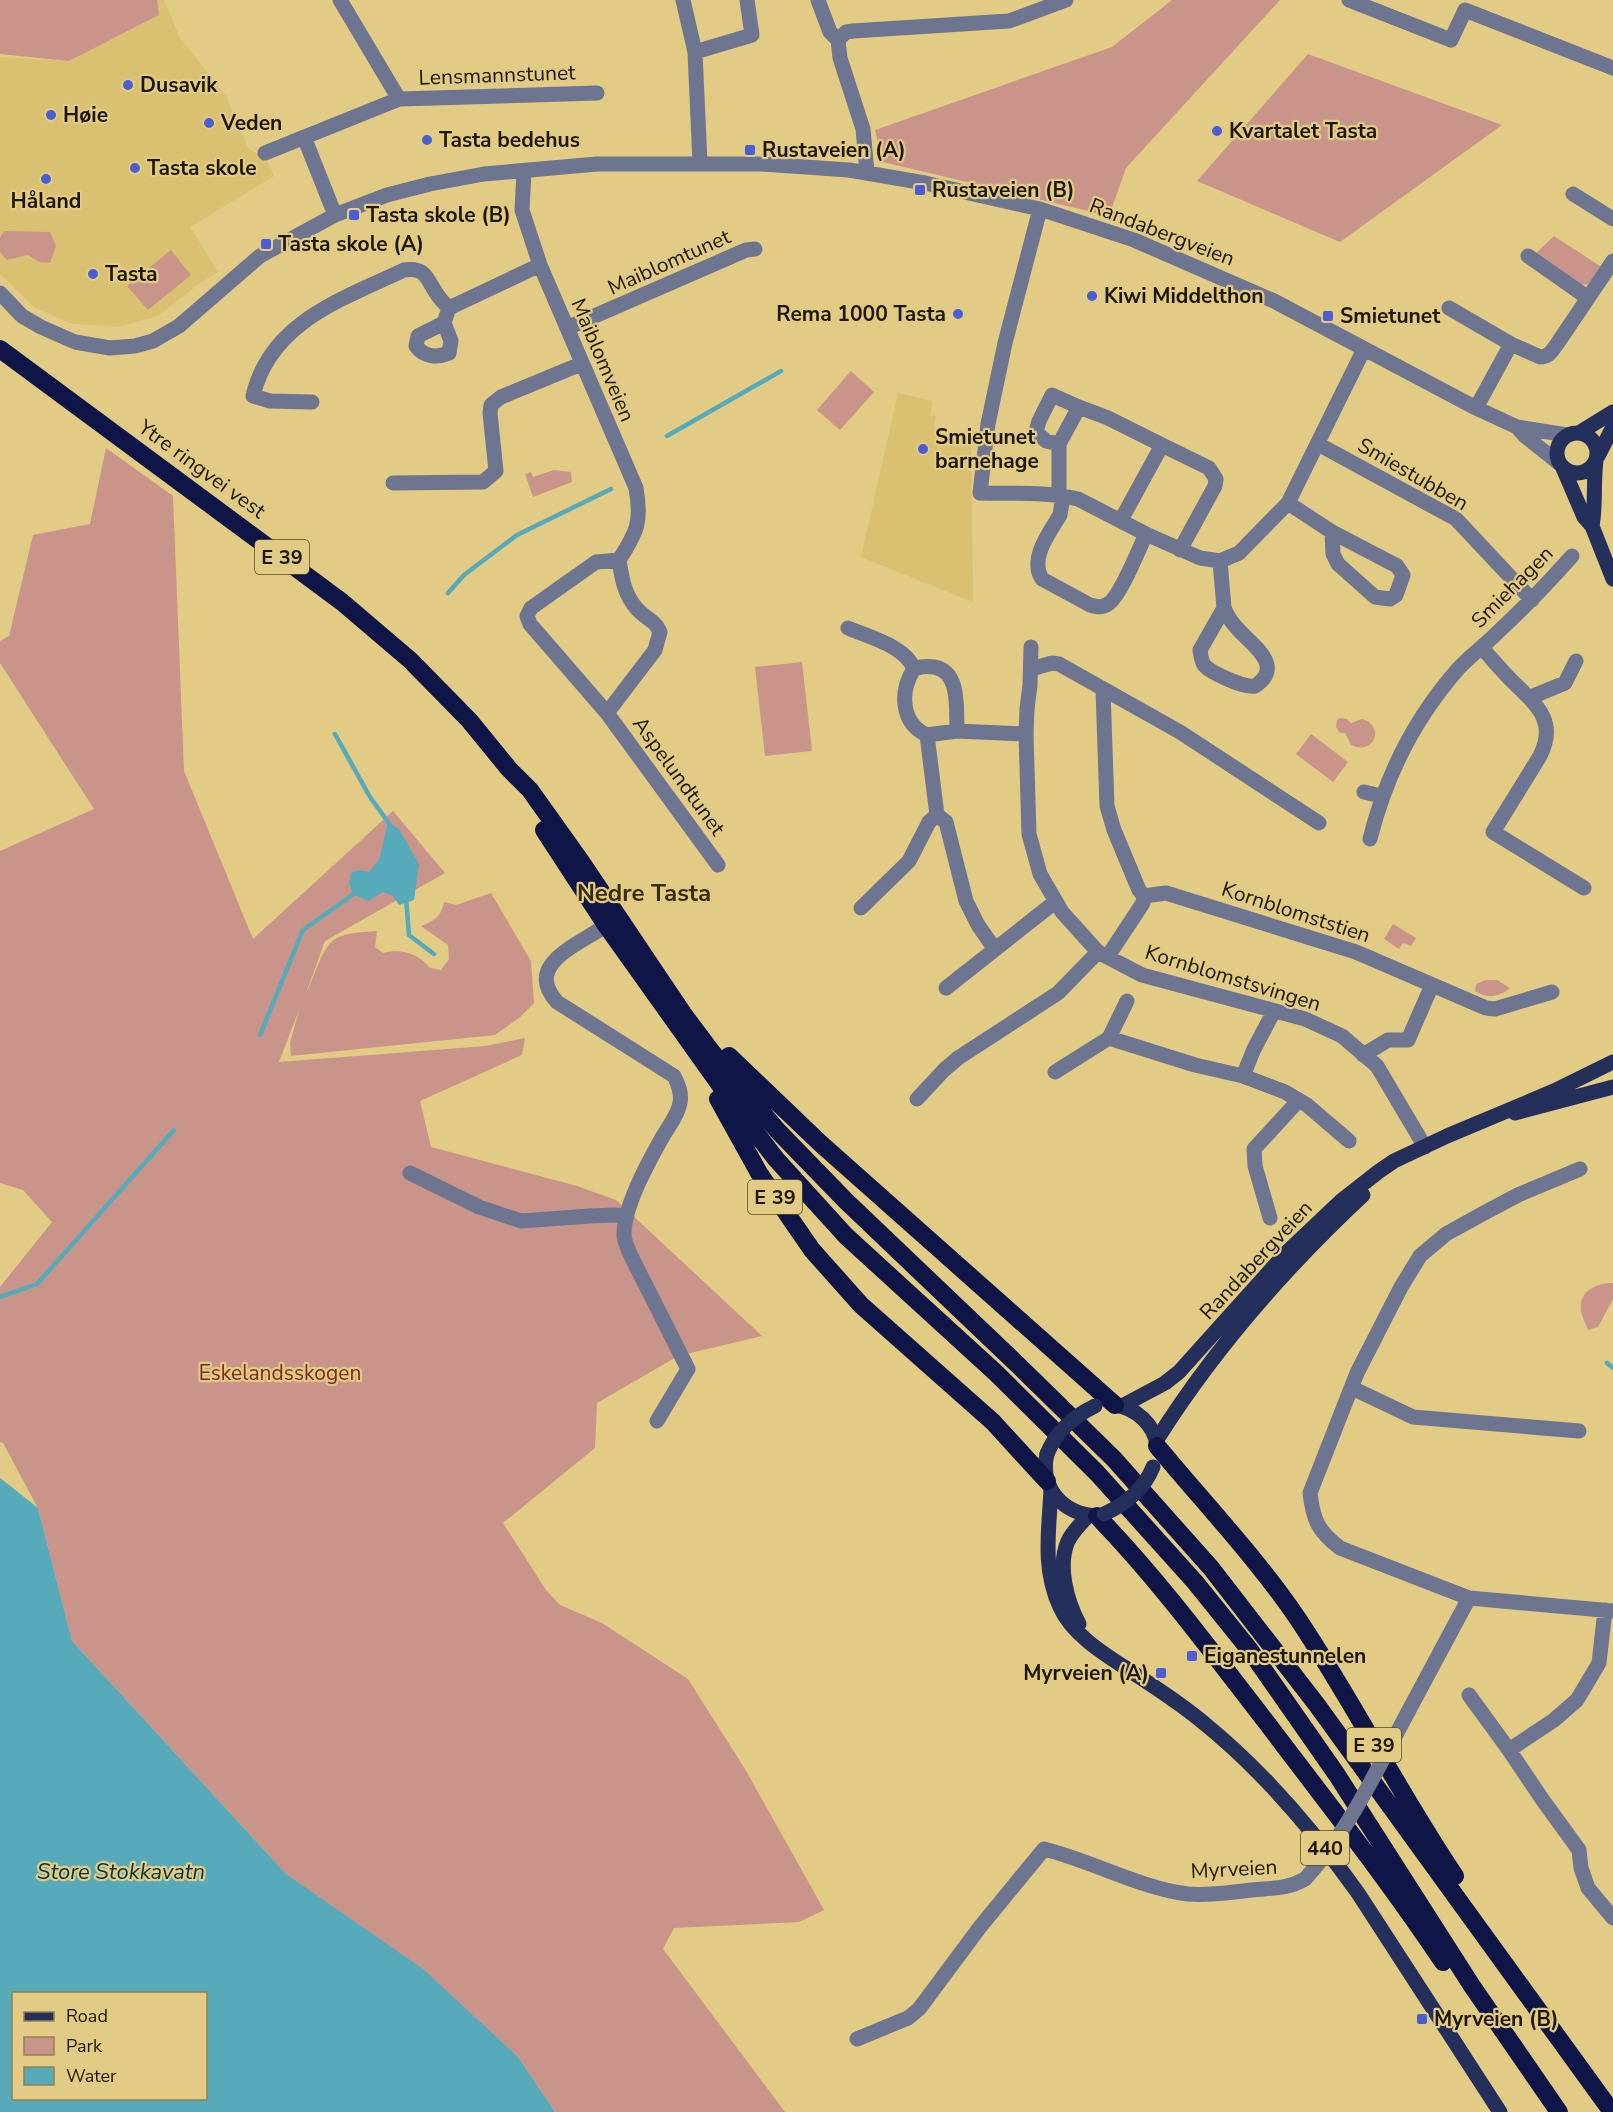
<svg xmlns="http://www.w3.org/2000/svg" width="1613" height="2112" font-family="'Nunito Sans',sans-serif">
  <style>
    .built { fill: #dac172 }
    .green { fill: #c9958a }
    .water { fill: #56aaba; fill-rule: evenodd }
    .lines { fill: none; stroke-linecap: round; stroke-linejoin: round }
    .stream { stroke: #56aaba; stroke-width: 4.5 }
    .minor { stroke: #6e7590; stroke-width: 15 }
    .major { stroke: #252f5b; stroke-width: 15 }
    .highway { stroke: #0f1547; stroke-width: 18 }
    .minor-bridge { stroke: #6e7590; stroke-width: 15 }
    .major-bridge { stroke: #252f5b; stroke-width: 15 }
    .poi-dot { fill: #4c5ed3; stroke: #e1cb85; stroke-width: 2 }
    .labels { text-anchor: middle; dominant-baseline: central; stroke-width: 4.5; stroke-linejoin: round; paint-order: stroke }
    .shield { fill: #e1cb85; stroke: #584c28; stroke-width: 1.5 }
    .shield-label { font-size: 20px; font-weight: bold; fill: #1e1600 }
    .street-label { font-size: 21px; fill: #1e1600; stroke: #e1cb85 }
    .poi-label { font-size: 21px; font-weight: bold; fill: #1e1600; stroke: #e1cb85; text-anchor: start }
    .park-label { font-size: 21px; fill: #7c2c1e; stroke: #e1cb85 }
    .water-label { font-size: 22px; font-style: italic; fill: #0a343b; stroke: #e1cb85 }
    .quarter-label { font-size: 24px; font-weight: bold; fill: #372c05; stroke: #e1cb85 }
  </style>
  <rect width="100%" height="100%" fill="#e1cb85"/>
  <path class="built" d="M157,0h7l16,38 46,58 22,52 18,11 8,17 -84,51 28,45 -19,12 -41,32 -39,11 -46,-3 -38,-16 -35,-34v-217l69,4 90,-46z
    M898,393l35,8 -3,14 6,1 -2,11 37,9 2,166 -112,-45z"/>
  <path class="green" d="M0,0h157l2,15 -90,46 -69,-7z
    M1172,0h108l-154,168 -17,48 -226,-54 -8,-32 237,-83z
    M1308,54l194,71 -162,117 -143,-61z
    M4,231l46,1 6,14 -6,17 -11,-1 -11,-7 -21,5 -7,-8v-14z
    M1554,236l49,32 -14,16 -9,1 -45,-31z
    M171,250l20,25 -43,35 -21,-24z
    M851,371l23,21 -34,38 -23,-20z
    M106,448l67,48 11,275 69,168 140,-128 52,62 -120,68 -19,52c8,-14 15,-45 29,-54 11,-7 30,-7 42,-8l-2,16 8,6c18,-5 36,1 47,15l11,2 8,-11 -1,-14 -27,-19c13,-5 20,-9 23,-24l12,3 35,-12 40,68 3,42 -15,15 -24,17 -204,21 -1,-13 9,-33 -20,52 207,-16 39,-8 -3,17 -102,46 11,46 146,39 39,14 146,136 -84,20 -81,47 -2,45 -92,75 43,67 14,15 42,18 86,56 57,90 79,141 -25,12 -125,6 -11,21 122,163h-230l-37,-55 -39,-35 -193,-148 -214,-233 -34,-133 -35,-65 -3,-1v-155l52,-65 -29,-32 -23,-7v-332l94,-42 -94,-146v-22l9,-5 24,-101 57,-11z
    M554,470l17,2 1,10 -39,15 -8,-23 6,-2 2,5z
    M802,662l10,89 -47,5 -10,-89z
    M1340,718l7,1 4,4 11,-4c24,7 12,37 -11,26l-6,-12h-5l-4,-6 1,-7z
    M1311,734l37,28 -15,20 -37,-28z
    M1393,924l23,14 -5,8 -8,-3 -4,6 -15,-10z
    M1486,980h11l13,8c-11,9 -23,11 -35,3l1,-7z
    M1613,1283v16l-15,28 -10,3c-2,-6 -6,-13 -7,-19 -3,-20 16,-28 32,-28z"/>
  <path class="water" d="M388,822l11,7 20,35 -5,36 -15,5 -6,-9 -10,-4 -15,9 -15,-7 -4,-11 2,-10 7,-3 11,2 10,-12z
    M0,1478l38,30 34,133 214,233 137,95 95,88 37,55h-555zM14,1994h192v104h-192z"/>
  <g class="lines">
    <path class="stream" d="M667,436l114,-65
      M448,593l16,-18 53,-40 94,-46
      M335,734l35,63 18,25 2,5
      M406,897l3,38 25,19
      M260,1035l43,-105 55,-39
      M0,1297l37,-13 137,-154
      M1607,1363l6,5"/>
    <path class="minor" d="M340,0l59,99
      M683,0l12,52 5,111
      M818,0l12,32 8,8 2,18 23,71 4,43
      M1349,0l102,40 14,-30 148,58
      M838,40l8,-8 7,-1 156,-10 57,-21
      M695,52l57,-17 -5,-35
      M304,137l31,78
      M265,153l134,-54 198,-6
      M524,172l-2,38 18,55 96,223c6,34 1,44 -17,72
      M1573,194l40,25
      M1040,209l-35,134 -17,81 -8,69c32,1 66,-2 98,6l68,35 54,24 20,3 19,-8 49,-50 76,-154
      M1528,256l60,42
      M0,293l22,23 19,11 34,15 35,6 25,-2 18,-5 26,-15 81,-70 75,-41 52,-20 43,-11 54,-10 113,-10h164l88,6 76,13 115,26 94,31 140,61 202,107 41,19 50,8
      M1449,308l62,36 29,13c9,0 12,-6 17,-13l56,-83
      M444,323l7,18 -2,12c-12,5 -25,4 -33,-7l2,-10 26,-13 5,-15 91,-43
      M567,328l179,-78 9,-1
      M312,402l-42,-1 -17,-5c17,-74 90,-97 151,-126 24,-4 23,12 35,27 3,4 7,8 10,11
      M1079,407l29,11 54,27
      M1476,408l35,-64
      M1517,427l8,9 35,28
      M1059,444l-13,-3 -10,-9 3,-11 13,-26 27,12 -20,37v51l3,7 -2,13c-11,18 -31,44 -18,64l48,26c7,2 12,3 18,-1 12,-7 31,-55 38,-70
      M1318,444l138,75 76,81
      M393,483l90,-1 13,-11 -6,-58 1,-8 10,-8 80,-33
      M1288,503l44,29 65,34 6,9 -7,20 -6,4 -15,-2 -37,-33 -5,-10 -1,-22
      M1121,520l41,-75 47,23 7,11 -1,7 -35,64
      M1220,561l4,47
      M1224,608c3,7 7,14 13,20 13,16 49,37 18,58 -11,2 -44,-13 -51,-21 -3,-5 -3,-10 -4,-15z
      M848,628c20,9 58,18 66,41 7,-3 13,-3 20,-2 27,4 22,44 23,64
      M1031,647l-1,38 -3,24 -1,25 3,100 11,40 22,38 36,40 44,23 163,44 37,17 35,30 48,81
      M1482,648c11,12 21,24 32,35 24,23 43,39 26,73l-47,76 91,56
      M914,669c-14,21 -14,54 13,66
      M1031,669l21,-6 7,1 121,68 139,91
      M1103,690l4,116 7,24 25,60 5,6 -1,7 -35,53
      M1531,697l34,-14 11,-22
      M607,713l48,-63 5,-18c-6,-13 -14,-13 -23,-23 -13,-15 -15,-30 -18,-49l-23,2 -65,46 -4,8 3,8 77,89 111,152
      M1364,792l17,4
      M1370,839c16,-64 44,-120 88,-170 12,-13 27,-24 40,-37 26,-24 50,-49 74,-76
      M1144,896l22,-3 190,59 130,56 9,1 57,-17
      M861,908l48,-47 20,-39 8,-7
      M606,925c-24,19 -84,38 -49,77l117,74c4,8 8,17 6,27 -2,12 -11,23 -17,33 -14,25 -40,71 -39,100 1,8 5,15 8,22l56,111 -31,52
      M994,948l-16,-23 -12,-24 -20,-79 -9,-7 -10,-80 30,-4 69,3
      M946,988l109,-86
      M1109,1038l86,27 48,11 11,-27 20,-38
      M1363,1055l25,-15h20l24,-55
      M1055,1072l54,-34 18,-37
      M1243,1076l42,16 22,13 42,36
      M917,1099l27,-29 14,-12 100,-65 40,-41
      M1580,1169l-62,26 -34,18 -38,21 -26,22 -19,31 -44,86 -47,120c3,27 8,38 30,55l129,50 144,13
      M410,1173l69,34 42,14 69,-5 24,-1 13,1
      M1270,1218l-15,-52 -1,-17 45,-49
      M1352,1388l61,29 166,14
      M1605,1610l-6,53 -22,37 -23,20 -45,30 33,49 37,51 2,18 7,20 25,30
      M1469,1695l40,55
      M1408,1712l61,-114
      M857,2039l51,-21 11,-9 61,-82 64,-78c48,12 96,39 144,45 22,2 43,-2 64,-4 20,-2 36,-1 53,-11"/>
    <path class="major" d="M1557 453a20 20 0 1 1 40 0a20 20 0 1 1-40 0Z
      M1579,433l34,-21
      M1598,456l15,-29
      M1563,468l21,49 8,9 21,53
      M1592,526c4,-21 1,-44 4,-65
      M1515,1113l98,-26
      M1115,1405c21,3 40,20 42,41
      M1122,1406l43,-23 14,-11 107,-119 55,-52 37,-29 16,-11 53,-25 107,-45 59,-29
      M1156,1441c57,-91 129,-173 207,-246
      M1047,1454c-8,34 16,60 50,62
      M1051,1490c-2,40 -9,79 9,117 14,31 51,51 78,69 23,15 46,30 67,48 59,48 109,107 153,169l142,219
      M1079,1624c-12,-23 -22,-58 -11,-83 5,-10 13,-18 21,-26"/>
    <path class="highway" d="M0,349l342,253 68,58 59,60 40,49 21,21 52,73 102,152 27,36 66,79 69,71 173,165 95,93 97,109 106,137 295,407
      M544,830l62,95 124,174 46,60 70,77 150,137 101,100 98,109 54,67 88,126 135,211 87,126
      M729,1056l91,87 295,262
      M718,1099l41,74 53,77 49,55 132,117 54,59
      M1157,1446c47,57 99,111 141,173 56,84 101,174 157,257
      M1097,1516c63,65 117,139 173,211 59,78 119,154 173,235"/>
    <path class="minor-bridge" d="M1305,1879c42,-45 74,-113 103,-167"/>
    <path class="major-bridge" d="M1047,1454c9,-22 27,-38 48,-48
      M1104,1514c22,-10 40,-25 49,-47"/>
  </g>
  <g class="poi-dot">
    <circle cx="128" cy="85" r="6"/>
    <circle cx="51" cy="115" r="6"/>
    <circle cx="209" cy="123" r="6"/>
    <circle cx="1217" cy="131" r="6"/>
    <circle cx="427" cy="140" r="6"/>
    <rect x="744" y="144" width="12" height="12" rx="3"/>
    <circle cx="135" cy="168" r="6"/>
    <circle cx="46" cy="179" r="6"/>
    <rect x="914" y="184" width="12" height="12" rx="3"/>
    <rect x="348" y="209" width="12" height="12" rx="3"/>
    <rect x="260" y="238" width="12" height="12" rx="3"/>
    <circle cx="93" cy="274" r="6"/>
    <circle cx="1092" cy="296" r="6"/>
    <circle cx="958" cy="314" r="6"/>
    <rect x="1322" y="310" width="12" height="12" rx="3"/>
    <circle cx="923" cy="449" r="6"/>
    <rect x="1186" y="1650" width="12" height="12" rx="3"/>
    <rect x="1155" y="1667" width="12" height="12" rx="3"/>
    <rect x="1416" y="2013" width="12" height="12" rx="3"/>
  </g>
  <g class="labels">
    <g class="shield">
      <rect x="255" y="540" width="54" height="34" rx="4.5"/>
      <rect x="748" y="1180" width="54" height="34" rx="4.5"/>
      <rect x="1347" y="1728" width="54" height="34" rx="4.5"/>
      <rect x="1301" y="1831" width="48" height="34" rx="4.5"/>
    </g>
    <g class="shield-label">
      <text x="282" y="557">E 39</text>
      <text x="775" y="1197">E 39</text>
      <text x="1374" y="1745">E 39</text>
      <text x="1325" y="1848">440</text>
    </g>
    <g class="street-label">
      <text transform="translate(497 75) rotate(-2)">Lensmannstunet</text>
      <text transform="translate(1162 232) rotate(21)">Randabergveien</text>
      <text transform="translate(669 262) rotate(-24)">Maiblomtunet</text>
      <text transform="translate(603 360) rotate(67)">Maiblomveien</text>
      <text transform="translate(202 469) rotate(36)">Ytre ringvei vest</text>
      <text transform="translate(1413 474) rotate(30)">Smiestubben</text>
      <text transform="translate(1512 587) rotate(-45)">Smiehagen</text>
      <text transform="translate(679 776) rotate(54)">Aspelundtunet</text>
      <text transform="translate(1296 912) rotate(18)">Kornblomststien</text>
      <text transform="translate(1233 978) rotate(17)">Kornblomstsvingen</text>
      <text transform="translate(1256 1260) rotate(-47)">Randabergveien</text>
      <text transform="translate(1234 1869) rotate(-3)">Myrveien</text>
    </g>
    <g class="poi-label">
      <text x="140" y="85">Dusavik</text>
      <text x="63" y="115">Høie</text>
      <text x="221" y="123">Veden</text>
      <text x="1229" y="131">Kvartalet Tasta</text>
      <text x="439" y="140">Tasta bedehus</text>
      <text x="762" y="150">Rustaveien (A)</text>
      <text x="147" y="168">Tasta skole</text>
      <text x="932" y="190">Rustaveien (B)</text>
      <text x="46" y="201" text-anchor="middle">Håland</text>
      <text x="366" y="215">Tasta skole (B)</text>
      <text x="278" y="244">Tasta skole (A)</text>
      <text x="105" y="274">Tasta</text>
      <text x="1104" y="296">Kiwi Middelthon</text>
      <text x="946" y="314" text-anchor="end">Rema 1000 Tasta</text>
      <text x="1340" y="316">Smietunet</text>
      <text x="935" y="437">Smietunet<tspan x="935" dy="24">barnehage</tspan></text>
      <text x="1204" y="1656">Eiganestunnelen</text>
      <text x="1149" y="1673" text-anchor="end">Myrveien (A)</text>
      <text x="1434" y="2019">Myrveien (B)</text>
    </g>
    <g class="park-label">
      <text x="280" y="1373">Eskelandsskogen</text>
    </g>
    <g class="water-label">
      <text x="121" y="1872">Store Stokkavatn</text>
    </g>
    <g class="quarter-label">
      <text x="644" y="893">Nedre Tasta</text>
    </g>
  </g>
  <rect x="12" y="1992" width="195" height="108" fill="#e1cb85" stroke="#938350" stroke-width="1.5"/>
  <rect x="24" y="2012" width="30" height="9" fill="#252f5b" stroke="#938350" stroke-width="1.5"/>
  <text x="66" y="2022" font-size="18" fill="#1e1600">Road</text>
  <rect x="24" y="2037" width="30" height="18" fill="#c9958a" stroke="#938350" stroke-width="1.5"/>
  <text x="66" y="2052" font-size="18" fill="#1e1600">Park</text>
  <rect x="24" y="2067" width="30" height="18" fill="#56aaba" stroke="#938350" stroke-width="1.5"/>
  <text x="66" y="2082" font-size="18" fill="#1e1600">Water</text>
</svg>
